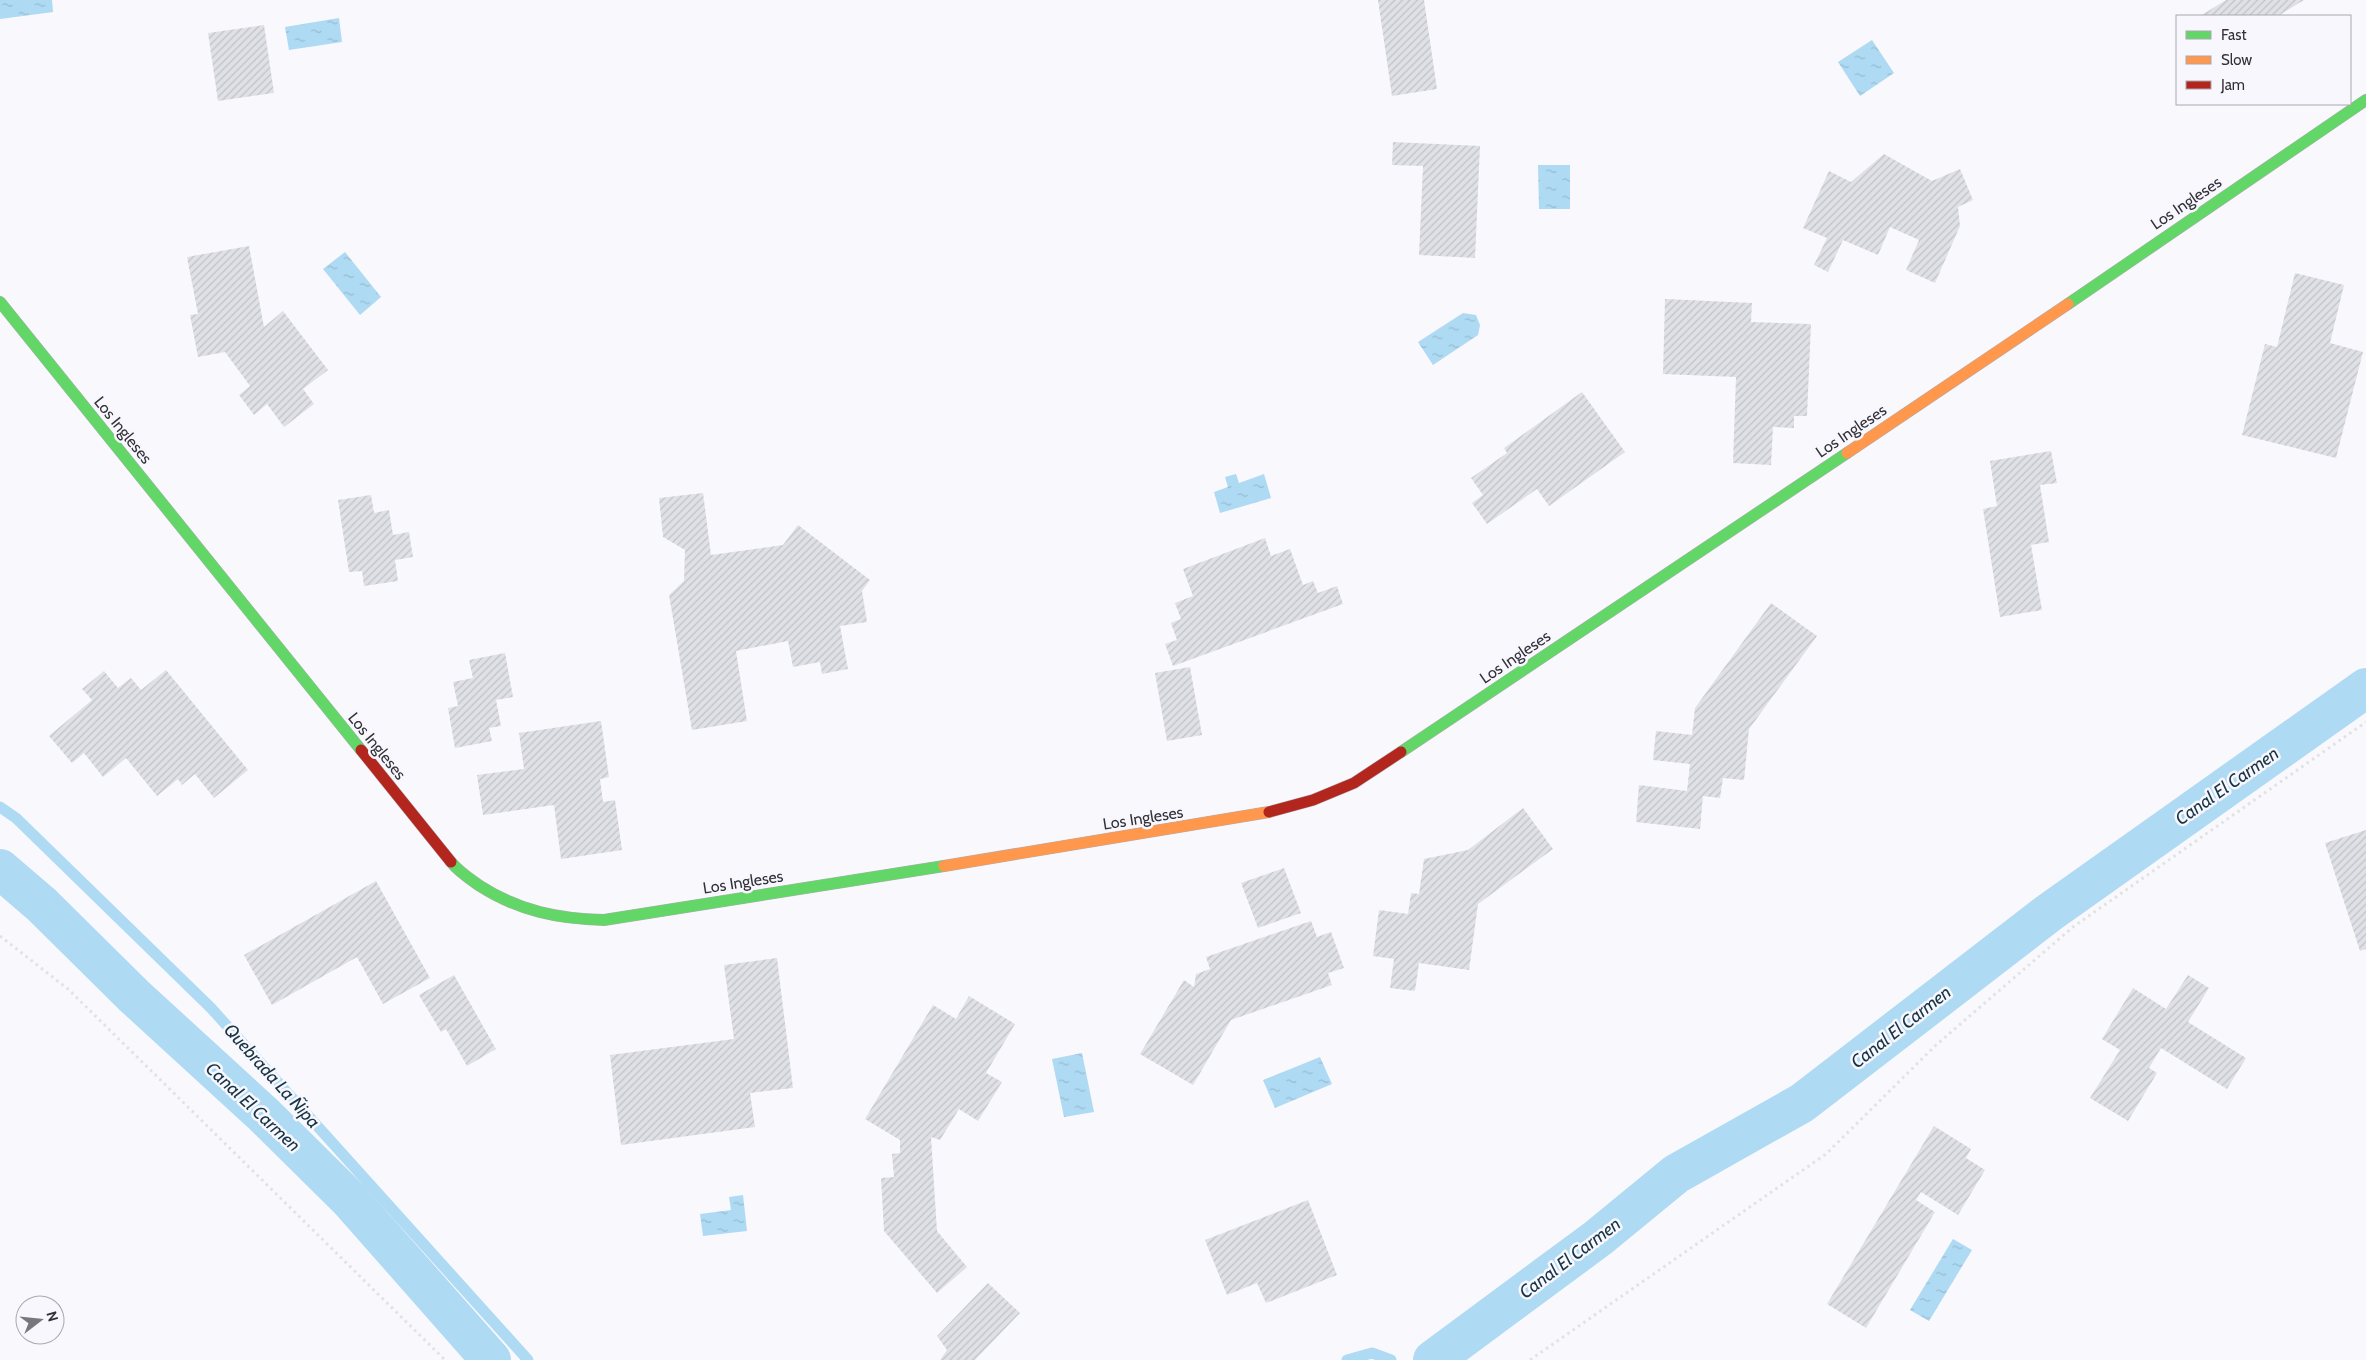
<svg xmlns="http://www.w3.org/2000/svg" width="2366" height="1360" font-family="Cabin,sans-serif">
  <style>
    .water { fill: url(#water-ripples) }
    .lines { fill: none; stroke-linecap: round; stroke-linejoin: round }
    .stream { stroke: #aedaf3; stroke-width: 11 }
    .canal { stroke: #aedaf3; stroke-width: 40 }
    .building { fill: url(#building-hatch) }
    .fast-casing { stroke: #aeaeb2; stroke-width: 12 }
    .slow-casing { stroke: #aeaeb2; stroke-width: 12 }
    .jam-casing { stroke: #aeaeb2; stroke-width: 12 }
    .path { stroke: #e2e2e3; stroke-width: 3; stroke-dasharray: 2.5 4; stroke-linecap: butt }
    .fast { stroke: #63d668; stroke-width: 11 }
    .slow { stroke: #ff974d; stroke-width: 11 }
    .jam { stroke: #b3261e; stroke-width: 11 }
    .labels { text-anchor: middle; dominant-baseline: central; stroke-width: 5; stroke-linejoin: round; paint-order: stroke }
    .street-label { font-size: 16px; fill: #323137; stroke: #f8f7fe }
    .water-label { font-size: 18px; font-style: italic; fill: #173443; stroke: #f8f7fe }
  </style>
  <defs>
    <pattern id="water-ripples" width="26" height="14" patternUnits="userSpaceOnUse" patternTransform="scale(1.25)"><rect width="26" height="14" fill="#aedaf3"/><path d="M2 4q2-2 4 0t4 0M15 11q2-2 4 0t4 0" fill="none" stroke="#96bcd1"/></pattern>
    <pattern id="building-hatch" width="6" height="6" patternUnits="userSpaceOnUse" patternTransform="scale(1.25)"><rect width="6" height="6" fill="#e0e1e6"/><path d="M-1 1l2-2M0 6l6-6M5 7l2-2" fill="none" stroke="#c1c2c6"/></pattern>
  </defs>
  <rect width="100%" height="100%" fill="#f9f8fd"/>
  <path class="water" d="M0,0h52l1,12 -53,7z
    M339,18l3,24 -53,8 -4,-23z
    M1872,40l22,33 -34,23 -22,-34z
    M1538,165h32v44h-31z
    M345,252l36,45 -21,18 -37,-46z
    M1463,313l13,2 4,10 -2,10 -45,30 -15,-23z
    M1236,474l3,9 25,-9 7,24 -51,15 -6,-21 14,-5 -3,-10z
    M1082,1053l12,59 -30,5 -12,-58z
    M1320,1057l12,27 -57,24 -12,-28z
    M743,1195l4,36 -44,5 -3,-22 31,-4 -2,-13z
    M1953,1239l19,11 -43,71 -19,-11z"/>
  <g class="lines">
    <path class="stream" d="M0,807l16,11 195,190 317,352
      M1347,1360l25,-7 19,7"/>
    <path class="canal" d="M0,869l42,36 92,91 130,119 86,85 141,160
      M1433,1360l165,-122 78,-64 126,-71 248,-191 316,-224"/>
  </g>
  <path class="building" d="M1378,0h46l13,89 -45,7z
    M2226,0h78l-26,16h-78z
    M264,25l10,68 -56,8 -10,-68z
    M1393,142l87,4 -5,112 -56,-3 4,-89 -31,-1z
    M1884,154l48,27 28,-12 13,31 -15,7 2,19 -25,57 -29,-13 13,-30 -29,-13 -12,28 -35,-15 -15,32 -14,-7 13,-27 -24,-10 26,-57 22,11z
    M249,246l15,81 19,-16 45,59 -25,19 11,15 -30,23 -17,-23 -13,11 -15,-20 11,-9 -25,-34 -27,5 -8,-42 8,-1 -11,-57z
    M2295,273l49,12 -14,58 33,9 -27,106 -94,-23 23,-91 12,3z
    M1665,299l87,4 -1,19 60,2 -4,92h-13v12l-21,-1 -2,38 -38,-2 3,-86 -73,-3z
    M1582,392l43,60 -76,54 -12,-17 -50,35 -15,-21 11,-8 -12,-17 36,-25 -3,-5z
    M2051,451l6,32 -17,2 9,57 -18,3 11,65 -42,7 -17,-108 14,-3 -7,-45z
    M703,493l8,62 72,-10 15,-20 72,55 -8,11 5,31 -27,4 8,43 -26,5 -2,-12 -27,5 -5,-26 -52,10 11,70 -55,9 -23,-135 15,-14 1,-31 -22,-13 -4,-39z
    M371,495l3,18 15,-3 4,25 16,-3 4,25 -18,3 3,21 -34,5 -2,-15 -13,1 -11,-72z
    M1265,538l6,18 19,-7 13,36 10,-4 5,12 19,-7 6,18 -170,62 -8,-22 12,-4 -6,-17 10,-4 -6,-16 18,-7 -10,-27z
    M1771,603l46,33 -68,93 -5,51 -21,-2 -3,20 -17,-2 -3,33 -64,-7 3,-37 48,6 3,-27 -37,-4 3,-29 36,4 3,-27z
    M505,653l8,44 -17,3 5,26 -12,2 3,13 -37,7 -7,-40 10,-2 -5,-24 20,-4 -4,-18z
    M1190,667l12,68 -35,6 -12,-68z
    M166,670l82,100 -34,28 -19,-24 -13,11 -4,-6 -21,17 -31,-38 -23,19 -19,-24 -12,10 -23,-27 43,-36 -10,-11 22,-18 14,17 13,-10 10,12z
    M601,721l8,56 -9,2 3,23 12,-2 7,50 -61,9 -7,-54 -71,10 -6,-40 47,-6 -5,-36z
    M1523,808l30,41 -75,55 -9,66 -50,-7 -4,28 -25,-3 4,-29 -21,-3 6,-46 29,4 3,-21 8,1 5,-35 44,-9z
    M2366,830v119l-6,2 -35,-108z
    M1284,868l17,45 -43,15 -17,-45z
    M376,881l54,97 -47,26 -26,-47 -85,48 -28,-50z
    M1311,921l6,16 14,-5 13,36 -16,5 4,12 -101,35 -38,65 -53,-31 44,-74 10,7 2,-13 14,-5 -4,-12z
    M777,958l16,130 -43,5 5,34 -134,18 -11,-90 124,-16 -10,-74z
    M454,975l42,74 -29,17 -21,-37 -5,3 -22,-37z
    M2188,975l21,13 -21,34 58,36 -19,31 -66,-41 -12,20 8,5 -29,48 -38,-23 30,-48 -18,-11 31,-51 33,21z
    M969,996l46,28 -29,49 16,9 -24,39 -19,-12 -19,31 -9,-3 6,94 30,36 -30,26 -53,-62 -3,-53 13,-1 -2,-23 8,-1v-13l-35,-21 68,-114 23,14z
    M1934,1126l37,23 -5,9 19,12 -27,45 -37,-23 -5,8 19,12 -69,116 -39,-24z
    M1308,1200l29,75 -71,28 -9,-20 -30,12 -22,-55z
    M988,1283l32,30 -45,47h-35l7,-10 -10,-14z"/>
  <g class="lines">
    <g class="fast-casing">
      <path id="fast" d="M0,302l361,448
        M2068,304l298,-204
        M1401,752l446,-299
        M451,862c8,10 19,17 29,24 39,25 79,33 124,34l340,-54"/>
    </g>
    <g class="slow-casing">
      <path id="slow" d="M1847,453l221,-149
        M944,866l325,-54"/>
    </g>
    <g class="jam-casing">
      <path id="jam" d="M361,750l90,112
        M1269,812l44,-12 41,-17 47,-31"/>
    </g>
    <path class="path" d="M0,936l68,53 377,371
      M1530,1360l296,-206 110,-109 137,-118 293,-205"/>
    <use href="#fast" class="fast"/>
    <use href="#slow" class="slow"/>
    <use href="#jam" class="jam"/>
  </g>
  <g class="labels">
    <g class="street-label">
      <text transform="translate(2186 203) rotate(-34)">Los Ingleses</text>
      <text transform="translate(123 430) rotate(51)">Los Ingleses</text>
      <text transform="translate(1851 431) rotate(-34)">Los Ingleses</text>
      <text transform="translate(1515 657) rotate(-34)">Los Ingleses</text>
      <text transform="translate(377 746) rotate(51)">Los Ingleses</text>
      <text transform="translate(1143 818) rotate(-9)">Los Ingleses</text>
      <text transform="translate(743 882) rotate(-9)">Los Ingleses</text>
    </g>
    <g class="water-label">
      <text transform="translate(2227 786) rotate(-35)">Canal El Carmen</text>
      <text transform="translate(1901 1027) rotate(-38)">Canal El Carmen</text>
      <text transform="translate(272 1076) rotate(48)">Quebrada La Ñipa</text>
      <text transform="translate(253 1107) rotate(43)">Canal El Carmen</text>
      <text transform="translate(1570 1258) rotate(-37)">Canal El Carmen</text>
    </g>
  </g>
  <rect x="2176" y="15" width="175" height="90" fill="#f8f7fe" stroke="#a9a8ae"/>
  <rect x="2186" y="31" width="25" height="8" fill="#63d668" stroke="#a9a8ae"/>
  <text x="2221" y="40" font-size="15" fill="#323137">Fast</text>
  <rect x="2186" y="56" width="25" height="8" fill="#ff974d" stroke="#a9a8ae"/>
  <text x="2221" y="65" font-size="15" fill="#323137">Slow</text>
  <rect x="2186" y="81" width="25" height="8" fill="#b3261e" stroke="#a9a8ae"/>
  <text x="2221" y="90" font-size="15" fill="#323137">Jam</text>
  <g transform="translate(40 1320) rotate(74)"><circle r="24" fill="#f8f7fe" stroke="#a9a8ae"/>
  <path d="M0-4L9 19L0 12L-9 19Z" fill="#78777c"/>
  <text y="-8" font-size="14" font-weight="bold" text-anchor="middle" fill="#323137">N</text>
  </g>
</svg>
